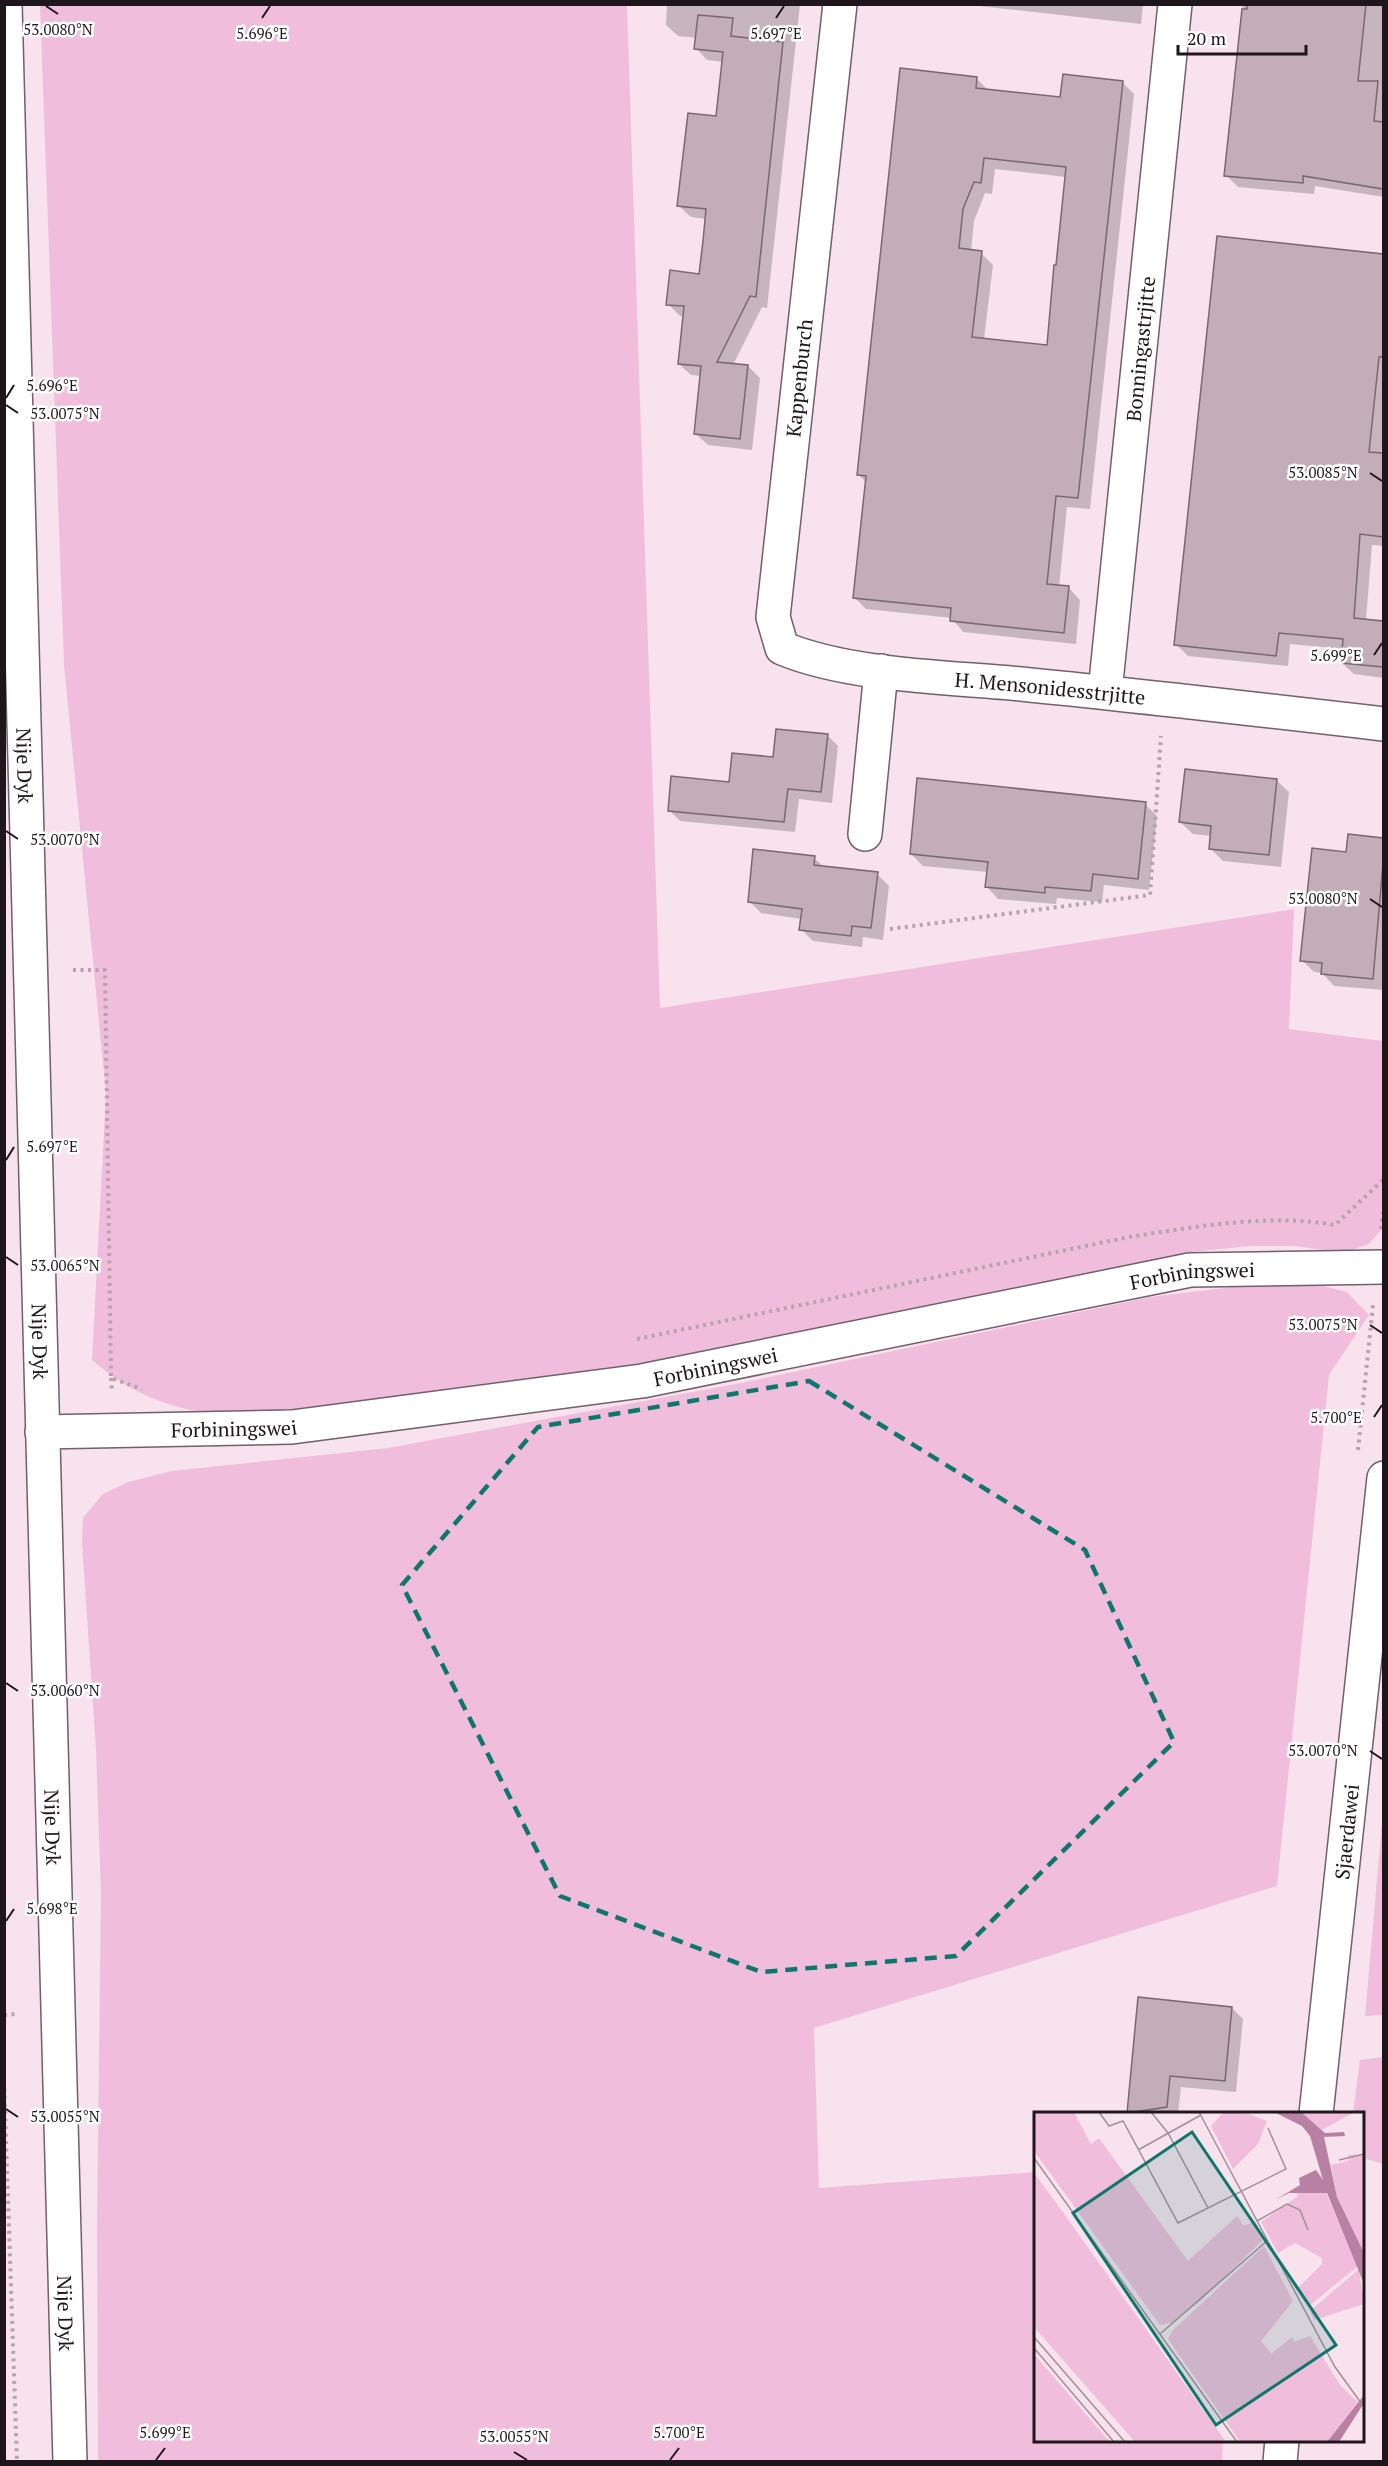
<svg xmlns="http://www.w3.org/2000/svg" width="1388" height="2466" font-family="'PT Serif',serif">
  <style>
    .green { fill: #f0bedc }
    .shadow { fill: #0003; fill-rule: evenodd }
    .building { fill: #c2adb9; stroke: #7a6772; stroke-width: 1.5; fill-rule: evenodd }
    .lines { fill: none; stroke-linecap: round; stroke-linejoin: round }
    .minor-casing { stroke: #715f6a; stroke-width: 36 }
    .path { stroke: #b5a3ad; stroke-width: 4; stroke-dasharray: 3 4.5; stroke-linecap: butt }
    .minor { stroke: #fff; stroke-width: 33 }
    .marked { fill: none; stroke: #0f766e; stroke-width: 4.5; stroke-dasharray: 12 8; stroke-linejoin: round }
    .ticks { fill: none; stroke: #1e161b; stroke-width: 2 }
    .labels { text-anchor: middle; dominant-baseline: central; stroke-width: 5; stroke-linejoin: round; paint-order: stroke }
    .street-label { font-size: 20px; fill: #1e161b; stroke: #fff }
    .inset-road { fill: none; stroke: #a1909a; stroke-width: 1.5 }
    .view { fill: #0f766e; fill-opacity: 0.15; stroke: #0f766e; stroke-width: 3 }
    .inset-edge { fill: none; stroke: #1e161b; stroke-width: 3 }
    .ticks-label { font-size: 15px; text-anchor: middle; fill: #1e161b; stroke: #fff; stroke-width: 5; stroke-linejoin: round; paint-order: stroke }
  </style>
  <rect width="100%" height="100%" fill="#f8e2ee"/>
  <path class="green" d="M40,5h587l33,1003 634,-99 -5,120 94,12v187l-14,16 -26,9 -48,-7h-44l-60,6 -350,73 -315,61 -291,33c-59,-11 -96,-18 -143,-59l14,-266 -42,-429z
    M1266,1283l49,1 32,8 22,23 -40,60 -52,511 -463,142 5,160 216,-16 1,268 187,1 -1,20h-1124l-1,-237 4,-330 -5,-144 -14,-208 1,-24 20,-24 25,-12 44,-11 216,-23 353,-65 409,-86z
    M1383,1811v204l-18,1 18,-204z
    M1383,2057h1l-1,107 -20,-6 -1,-44 -9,-1 7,-53z"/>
  <path class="shadow" d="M667,4h133l-33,304 -5,-1 -29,58 15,1 12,12 -8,72 -44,-5 -12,-11 6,-58 -11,-1 -12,-11 5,-48h-4l-12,-12 32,-29 6,-56 -15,-2 -12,-11 38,-89 7,-55 -17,-2 -11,-12 1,-10 -19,-2 -12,-11z
    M961,4h182l-2,20z
    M1243,4h141v193l-69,-11 -1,8 -76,-7 -12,-12z
    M976,78l12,12 74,8 60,-16 12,12 -44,415 -23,-2 -8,80 10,1 11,12 -4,44 -113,-12 -11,-14 -86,-9 -11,-11 12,-115 -9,-9zM995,169l71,8 -18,169 -64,-7 9,-74 -12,-12 -10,-2 3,-30 11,-28 7,1z
    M1219,237l165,19v177l-3,21 3,1v91l-12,-1 -6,75 18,2v56l-30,-4 -12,-11 2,-14 -54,-5 -2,22 -100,-10 -12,-12z
    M827,735l11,11 -6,57 -33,-4 -4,33 -115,-11 -11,-11 62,-26 43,-25z
    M1276,780l13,12 -8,75 -58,-6 -13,-13 2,-12 -19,-2 -13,-12z
    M1145,804l12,12 -8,74 -45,-5 -2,17 -45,-4 -1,6 -58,-5 -11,-12 1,-15 -65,-6 -12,-12z
    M1349,836l35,4v150l-50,-4 -12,-13 -8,-1 -12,-12 45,-107z
    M814,858l10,9 53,7 12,12 -6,54 -20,-3 -1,10 -49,-6 -12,-12 1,-10 -41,-6 -12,-12z
    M1139,1999l93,9 11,11 -7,73 -55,-5 -3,27h-50z"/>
  <path class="building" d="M1247,4h119l-8,77h20l-4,40 9,1v67l-80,-13v7l-79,-7 18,-167h5z
    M698,15l35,3 -2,18 52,6 -27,255 -6,-1 -33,66 31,3 -8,74 -46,-5 7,-68 -23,-2 6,-58 -18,-1 4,-35 29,4 4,-33 3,-32 -29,-3 11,-93 28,3 7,-64 -29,-3z
    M900,68l77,9 -1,11 84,9 3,-23 60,7 -45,417 -22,-2 -9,88 22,2 -5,47 -114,-12 1,-13 -98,-10 13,-122 -9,-1zM984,158l82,9 -10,98h-2l-7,80 -75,-8 10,-86 -23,-3 4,-39 11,-27 7,1z
    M1217,236l166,18v103h-4l-10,95 14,1v84l-23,-3 -6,84 29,3v46l-42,-4 2,-24 -64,-6 -3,23 -102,-11z
    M776,729l52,5 -7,58 -33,-3 -4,33 -116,-11 3,-35 58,6 3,-29 41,4z
    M1185,769l92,10 -8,76 -60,-6 2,-23 -32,-4z
    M917,778l229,24 -8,77 -45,-5 -2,17 -46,-4v6l-60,-6 3,-25 -78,-8z
    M1348,834l35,4v26l-10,115 -52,-5 1,-11 -22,-2 12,-113 34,4z
    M753,849l62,7 -1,9 64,7 -7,56 -19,-2 -1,10 -52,-6 3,-21 -54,-7z
    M1138,1997l94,10 -7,74 -55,-5 -3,31 -40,6z"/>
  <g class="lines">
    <g class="minor-casing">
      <g id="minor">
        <path id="s1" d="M5,4l65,2458"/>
        <path id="s2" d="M840,4l-67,613 9,31c67,28 166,29 239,36 121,12 242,26 363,40"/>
        <path id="s3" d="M1105,692l70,-688"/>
        <path d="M865,834l16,-163"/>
        <path id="s4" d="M42,1432l250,-5 350,-46 548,-111 194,-3"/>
        <path id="s5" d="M1316,2114l68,-636"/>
        <path d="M1280,2462l2,-22"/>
      </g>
    </g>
    <path class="path" d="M890,929l260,-34 11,-159
      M73,970h32l6,408 31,11
      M1381,1229l3,-23
      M637,1339l492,-102c65,-10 141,-24 206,-12l49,-46
      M111,1378l1,14
      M1358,1450l15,-145
      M4,2015l11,-1
      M4,2081l13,381"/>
    <use href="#minor" class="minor"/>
  </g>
  <path class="marked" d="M809,1381l276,169 89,192 -218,214 -195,16 -201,-76 -158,-311 136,-158z"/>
  <path class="ticks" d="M46,6l12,8M262,18l8,-12M776,18l8,-12M6,398l8,-13M6,405l12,8M1370,473l12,8M1374,655l8,-12M6,831l12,8M1370,899l12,8M6,1160l8,-13M6,1257l12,8M1370,1325l12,8M1374,1417l8,-12M6,1683l12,8M1370,1751l12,8M6,1921l8,-12M6,2109l12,8M514,2452l13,8M156,2460l9,-12M670,2460l9,-12"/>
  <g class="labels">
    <g class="street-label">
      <text stroke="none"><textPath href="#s3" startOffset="345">Bonningastrjitte</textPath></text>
      <text transform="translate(799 378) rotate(-84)">Kappenburch</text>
      <text stroke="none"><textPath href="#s2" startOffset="921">H. Mensonidesstrjitte</textPath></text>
      <text stroke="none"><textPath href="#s1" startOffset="762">Nije Dyk</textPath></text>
      <text stroke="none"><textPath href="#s4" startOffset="1164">Forbiningswei</textPath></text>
      <text stroke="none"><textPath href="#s1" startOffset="1338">Nije Dyk</textPath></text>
      <text stroke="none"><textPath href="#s4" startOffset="678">Forbiningswei</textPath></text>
      <text stroke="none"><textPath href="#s4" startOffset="192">Forbiningswei</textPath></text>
      <text stroke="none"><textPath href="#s1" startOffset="1824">Nije Dyk</textPath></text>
      <text stroke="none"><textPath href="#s5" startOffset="284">Sjaerdawei</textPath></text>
      <text stroke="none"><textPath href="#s1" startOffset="2310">Nije Dyk</textPath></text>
    </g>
  </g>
  <g transform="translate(1034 2112)">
    <rect width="330" height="330" fill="#f8e2ee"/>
    <path d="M0,0h40l17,32 8,-6 89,123 49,-45 7,10 11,-5 8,19 -64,62 -28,21 -11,2 -126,-174zM190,0h20l23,9 -9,23 -25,25 -22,-43zM267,0h54l-33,18zM330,42v99l-27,-56 -6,-32 17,-4v-6zM0,61l26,35 166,234h-91l-101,-115zM291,79l33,75 -50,41 -11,-18 25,-25v-6l-27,-15 -17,10 -17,-31 37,-26 -1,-3zM230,134l29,55 -32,40 10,13 21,-17 2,5 16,-6 30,49 18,17 -31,40h-87l-72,-103 5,-9zM325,157l5,35 -50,16 -4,-9zM0,242l76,88h-76z" fill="#f0bedc"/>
    <path d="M240,0h27l24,21 19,-1 1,4 -21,1 13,60 27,56v31l-37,-91h-38l-14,7 25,-15 -1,-7 17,-8 7,10 -13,-44 -8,-10zM330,283v8l-25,39h-12z" fill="#b880a3"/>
    <path class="inset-road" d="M65,0l10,14 14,-5 55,102 108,-54 -18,-41M117,0l17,21 40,75M165,0l136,255 29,40M104,38l63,-35M0,46l203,284M305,48l25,-6M223,109l30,-17 13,6 8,20M126,222l108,-94M0,225l91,105M0,236l80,94"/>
    <path class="view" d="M158,20l144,213 -120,80 -143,-212z"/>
    <rect width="330" height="330" class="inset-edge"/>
  </g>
  <g class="ticks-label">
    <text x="58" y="35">53.0080°N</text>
    <text x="262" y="39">5.696°E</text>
    <text x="776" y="39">5.697°E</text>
    <text x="52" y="391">5.696°E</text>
    <text x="65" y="419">53.0075°N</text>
    <text x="1323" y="478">53.0085°N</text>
    <text x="1336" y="661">5.699°E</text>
    <text x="65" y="845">53.0070°N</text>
    <text x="1323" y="904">53.0080°N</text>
    <text x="52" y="1152">5.697°E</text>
    <text x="65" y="1271">53.0065°N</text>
    <text x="1323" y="1330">53.0075°N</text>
    <text x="1336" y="1423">5.700°E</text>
    <text x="65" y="1696">53.0060°N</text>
    <text x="1323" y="1756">53.0070°N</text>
    <text x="52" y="1914">5.698°E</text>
    <text x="65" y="2122">53.0055°N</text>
    <text x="165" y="2438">5.699°E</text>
    <text x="679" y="2438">5.700°E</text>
    <text x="514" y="2442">53.0055°N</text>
  </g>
  <rect width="1388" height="2466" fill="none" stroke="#1e161b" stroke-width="12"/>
  <path d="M1178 45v9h128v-9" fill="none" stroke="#1e161b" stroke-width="3"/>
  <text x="1187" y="45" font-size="18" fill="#1e161b" stroke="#ffffff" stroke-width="4.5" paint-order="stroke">20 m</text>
</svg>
